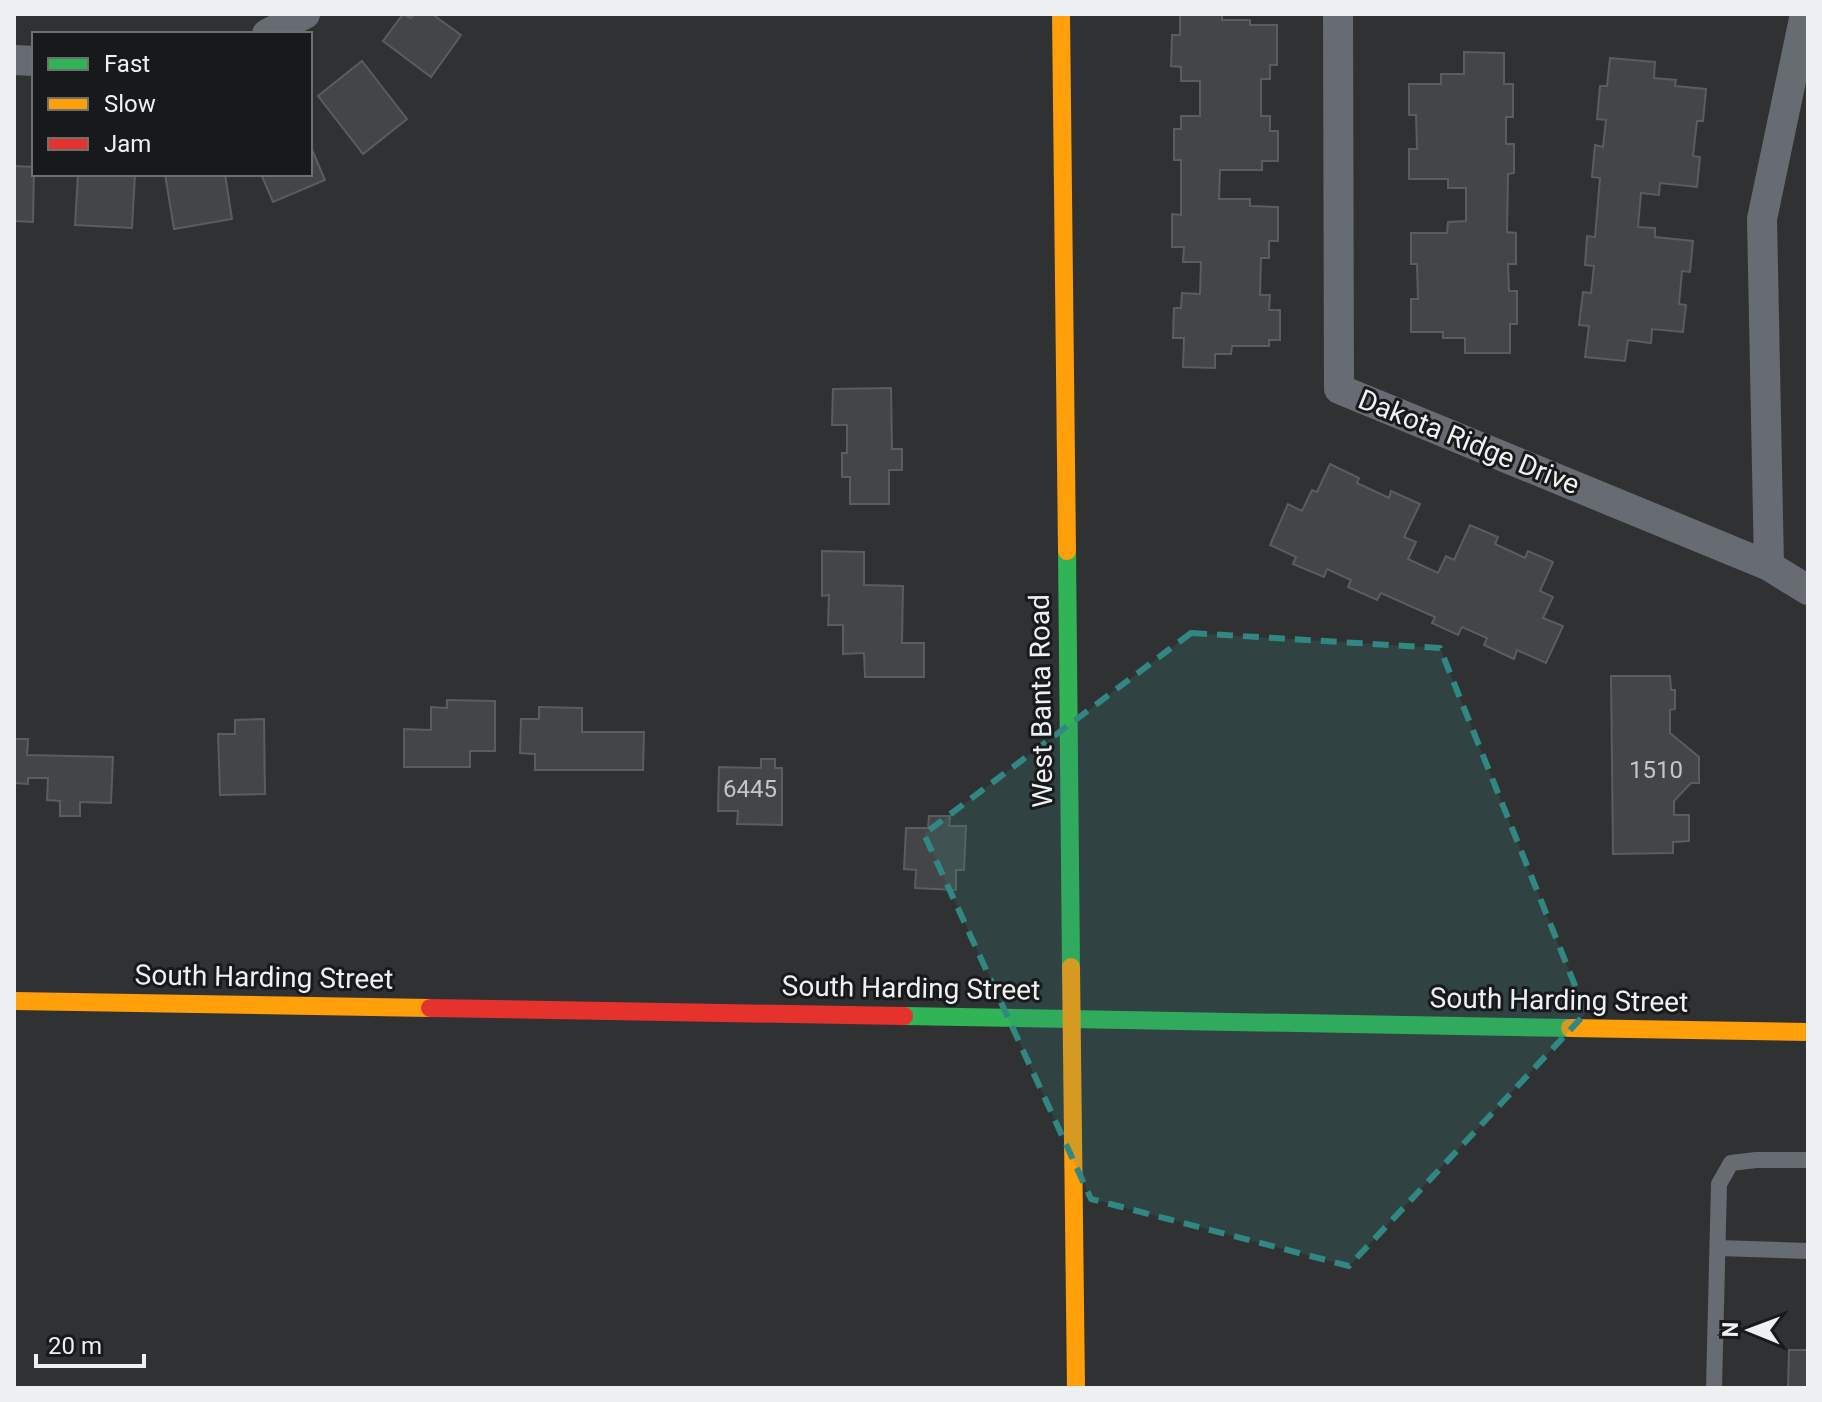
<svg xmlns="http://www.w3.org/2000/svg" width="1822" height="1402" font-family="Roboto,sans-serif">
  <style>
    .building { fill: #444546; stroke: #5b5c5d; stroke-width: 2 }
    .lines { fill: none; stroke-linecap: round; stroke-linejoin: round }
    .lane { stroke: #676c72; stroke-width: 16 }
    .street { stroke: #676c72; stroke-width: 30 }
    .fast { stroke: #30b455; stroke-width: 18 }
    .slow { stroke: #ff9f0a; stroke-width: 18 }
    .jam { stroke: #e5322d; stroke-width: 18 }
    .marked { fill: #318882; fill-opacity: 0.2; stroke: #318882; stroke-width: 6; stroke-dasharray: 16 10; stroke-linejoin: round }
    .labels { text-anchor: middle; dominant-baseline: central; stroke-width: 6; stroke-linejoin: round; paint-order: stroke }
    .number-label { font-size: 24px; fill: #c4c5c7 }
    .street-label { font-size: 28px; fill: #eff0f2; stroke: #18191a }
  </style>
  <rect width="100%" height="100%" fill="#303133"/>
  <path class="building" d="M403,14l8,4 3,-4h18l29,21 -30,42 -48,-36z
    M1180,14h42v6h28v5h27v40h-7v14h-9v37h9v15h8v30h-16v9h-42l-1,29h31v7l28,1v34h-9v17h-8l-1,37h10l-1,15h11v30h-11v6h-37l-1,8h-16v14l-32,-1 1,-29h-11l1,-30h7l1,-15 18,1 1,-32h-18l1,-15h-12v-33l9,1v-55h-7v-31h7v-13h19v-35h-19v-14l-10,-1 1,-31h8z
    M1464,52l40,1v31h9v33h-7v27h8v29l-6,1 -1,58 9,1v31h-8l1,27h8v33h-7v29h-45v-15h-22v-6h-32v-33h7l-1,-35h-6v-31h36l1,-11 18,-1v-33h-18v-9h-39v-30h8l-1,-34h-7v-31h32v-10h23z
    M1610,58l45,4 -1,16 22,2 -1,6 31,3 -3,32h-6l-4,35 7,1 -3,30 -37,-4 -1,12 -18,-2 -3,34 17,1v9l38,4 -3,31 -8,-1 -3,33 7,1 -3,27 -31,-3 -1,14 -23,-3 -3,21 -40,-4 4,-31 -10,-1 4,-33 8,1 3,-27 -9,-1 2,-29 8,1 5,-59 -8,-1 3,-32 8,2 3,-27 -9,-1 3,-33h7z
    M362,61l45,58 -44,35 -45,-58z
    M310,145l15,35 -52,22 -12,-28h49z
    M14,166l20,1 -1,55 -19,-1z
    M78,174h57l-3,54 -57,-3z
    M165,174h60l7,45 -58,10z
    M891,388l1,61h10v21h-13v34h-39v-27h-8v-24h5v-28h-15l1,-36z
    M1330,464l29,14 -2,5 32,15 2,-7 29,13 -16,33 12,5 -8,17 30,14 8,-17 8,4 16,-35 28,12 -3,7 30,14 3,-7 25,11 -13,29 13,6 -10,21 20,8 -17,37 -29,-13 -3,9 -30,-14 3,-7 -25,-11 -4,8 -26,-12 3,-6 -54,-24 -4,7 -29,-13 3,-7 -24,-11 -3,8 -31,-13 3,-7 -26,-12 18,-41 14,7 10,-21 5,2z
    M822,551l42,1v33l39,1 -1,57h22v34h-59l-1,-24 -21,1v-29h-15l1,-30 -7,1z
    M1611,676h59l1,14h4v19l-5,1v23l29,24v26h-8l-17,18v14h15v26l-16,1v11l-60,1z
    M447,700l48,1v50h-25v16h-66v-38l27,1v-23l16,1z
    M539,707l43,1v24h62l-1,38h-108v-16l-15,-1 1,-34h18z
    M264,719l1,75 -45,1 -2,-61h17v-14z
    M14,739h14l-1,16 86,2 -2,46 -31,-1v14h-20v-15l-13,-1 1,-22h-20v6l-14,-1z
    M761,759h14v9h7v57l-45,-1 1,-13h-20l1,-44 42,1z
    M929,816h21l-1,10h17l-2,44h-8v20l-41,-2 1,-18 -12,-1 2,-41h22z
    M1789,1350h19v38h-20z"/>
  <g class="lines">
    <path class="lane" d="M1718,1248l90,3
      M1714,1388l5,-204 12,-21 25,-3h52"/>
    <path class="street" d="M1338,14l1,375 430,177 -7,-347 43,-205
      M267,34l38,-20
      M14,60l20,1
      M1769,566l39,24"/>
    <path class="fast" d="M1067,551l4,416
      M904,1016l666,12"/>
    <path class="slow" d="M1061,14l6,537
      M1071,967l5,421
      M14,1001l416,7
      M1570,1028l238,4"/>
    <path class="jam" d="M430,1008l474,8"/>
  </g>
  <path class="marked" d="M1191,633l249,15 146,365 -237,253 -258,-67 -167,-365z"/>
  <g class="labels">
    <g class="number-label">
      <text x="1656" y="770">1510</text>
      <text x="750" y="789">6445</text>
    </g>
    <g class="street-label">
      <text transform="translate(1469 442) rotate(22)">Dakota Ridge Drive</text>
      <text transform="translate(1041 701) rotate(-91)">West Banta Road</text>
      <text transform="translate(264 977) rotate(1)">South Harding Street</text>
      <text transform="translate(911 988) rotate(1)">South Harding Street</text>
      <text transform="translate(1559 1000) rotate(1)">South Harding Street</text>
    </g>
  </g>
  <rect width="1822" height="1402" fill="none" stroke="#eff0f2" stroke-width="32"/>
  <rect x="32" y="32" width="280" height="144" fill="#18191a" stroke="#6e6f70" stroke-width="2"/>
  <rect x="48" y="58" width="40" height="12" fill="#30b455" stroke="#6e6f70" stroke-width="2"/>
  <text x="104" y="72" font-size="24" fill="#eff0f2">Fast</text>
  <rect x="48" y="98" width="40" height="12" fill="#ff9f0a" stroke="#6e6f70" stroke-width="2"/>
  <text x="104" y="112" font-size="24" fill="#eff0f2">Slow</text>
  <rect x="48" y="138" width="40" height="12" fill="#e5322d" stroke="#6e6f70" stroke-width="2"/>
  <text x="104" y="152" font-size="24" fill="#eff0f2">Jam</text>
  <g transform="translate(1750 1330) rotate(271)" stroke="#18191a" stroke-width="6" paint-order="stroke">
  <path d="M0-6L14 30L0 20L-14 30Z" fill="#eff0f2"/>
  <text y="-12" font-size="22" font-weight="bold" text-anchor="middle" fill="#eff0f2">N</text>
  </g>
  <path d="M36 1354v12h108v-12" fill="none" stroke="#eff0f2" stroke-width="4"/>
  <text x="48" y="1354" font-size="24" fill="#eff0f2" stroke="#18191a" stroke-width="6" paint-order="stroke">20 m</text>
</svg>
